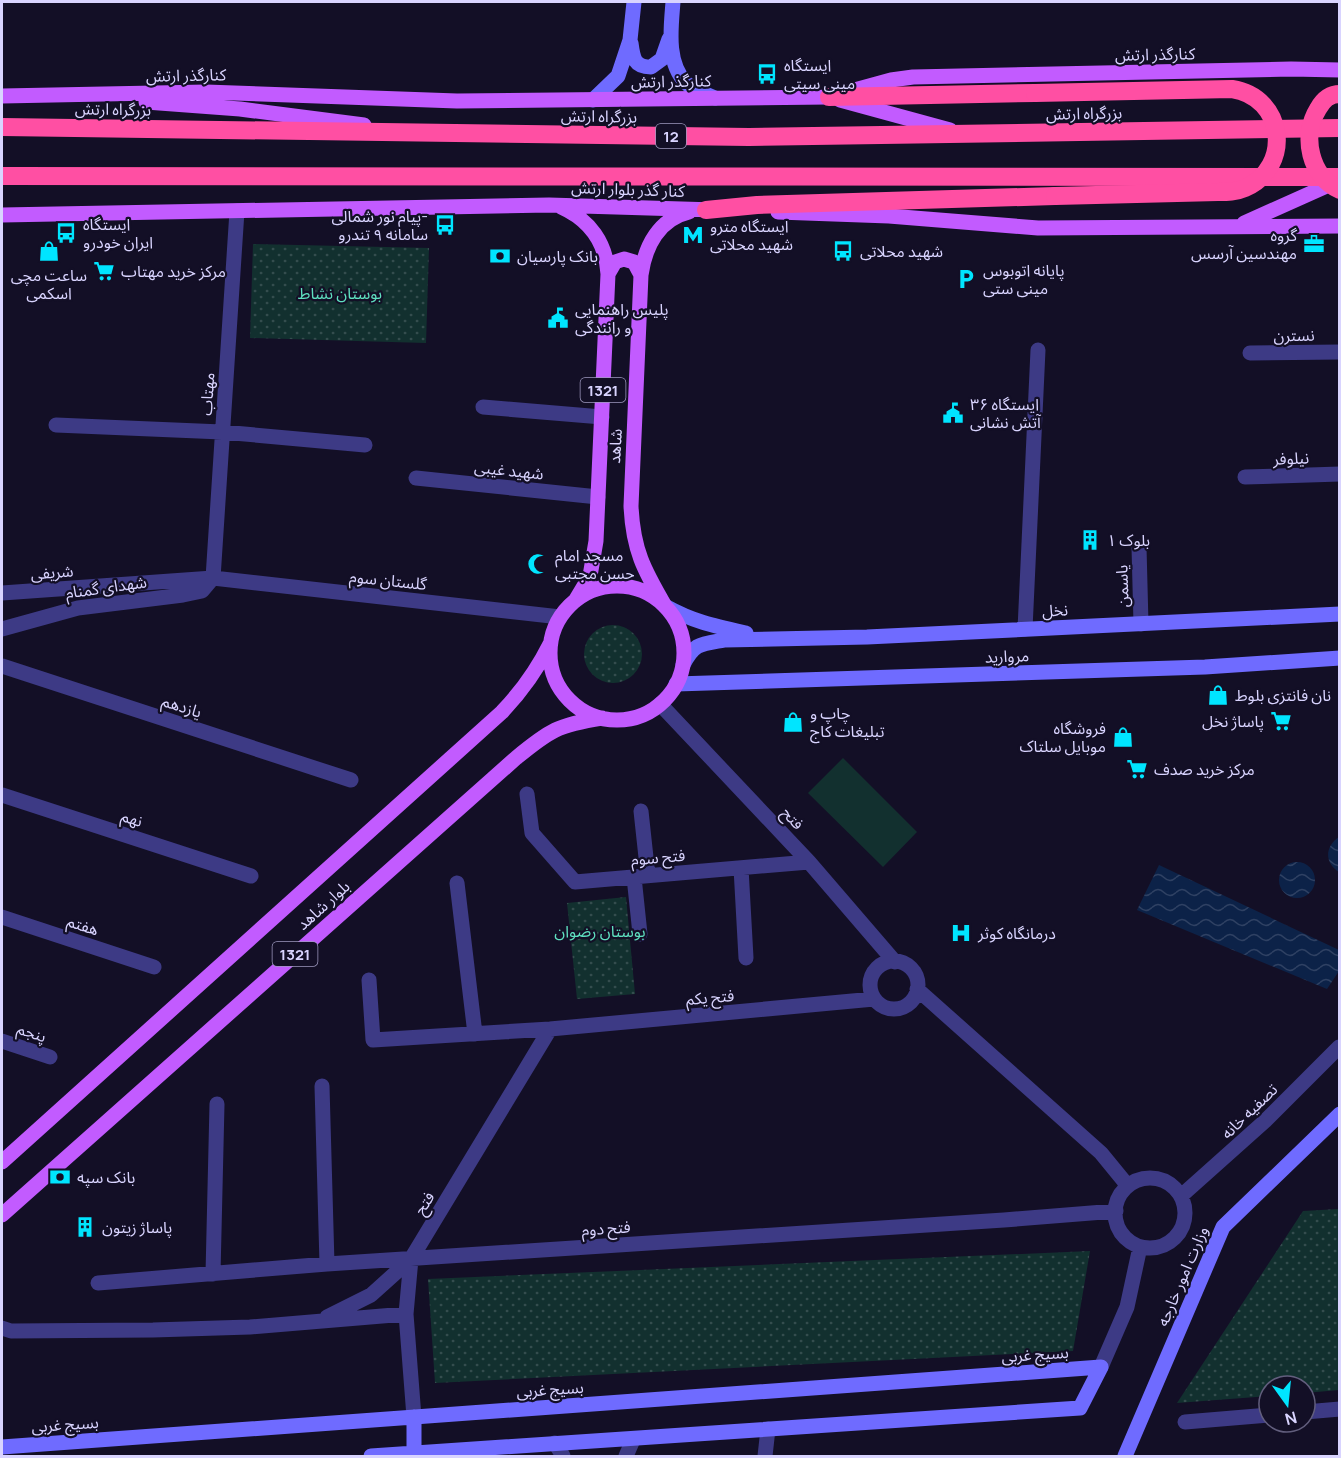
<svg xmlns="http://www.w3.org/2000/svg" width="1341" height="1458" font-family="Manrope,'Noto Sans Arabic',sans-serif">
  <style>
    .green { fill: url(#green-dots) }
    .pitch { fill: #12302f }
    .water { fill: url(#water-waves) }
    .lines { fill: none; stroke-linecap: round; stroke-linejoin: round }
    .street { stroke: #3d3a85; stroke-width: 15 }
    .secondary { stroke: #6f6bff; stroke-width: 15 }
    .primary { stroke: #c25bff; stroke-width: 15 }
    .highway { stroke: #ff4fa3; stroke-width: 18 }
    .highway-bridge { stroke: #ff4fa3; stroke-width: 18 }
    .labels { text-anchor: middle; dominant-baseline: central; stroke-width: 4.5; stroke-linejoin: round; paint-order: stroke }
    .shield { fill: #130f26; stroke: #9e99be; stroke-width: 1.5 }
    .shield-label { font-size: 15px; font-weight: bold; fill: #d9d4ff }
    .street-label { font-size: 16px; fill: #d9d4ff; stroke: #130f26 }
    .poi-label { font-size: 16px; fill: #d9d4ff; stroke: #130f26; text-anchor: start }
    .park-label { font-size: 16px; fill: #5fe0c0; stroke: #130f26 }
  </style>
  <defs>
    <pattern id="green-dots" width="8" height="8" patternUnits="userSpaceOnUse" patternTransform="scale(1.5)"><rect width="8" height="8" fill="#12302f"/><path d="M2 2h.1M6 6h.1" fill="none" stroke="#344d4e" stroke-width="1.8" stroke-linecap="round"/></pattern>
    <pattern id="water-waves" width="16" height="10" patternUnits="userSpaceOnUse" patternTransform="scale(1.5)"><rect width="16" height="10" fill="#0c2248"/><path d="M0 5q4-4 8 0t8 0" fill="none" stroke="#2f4163"/></pattern>
  </defs>
  <rect width="100%" height="100%" fill="#130f26"/>
  <path class="green" d="M253,244l176,4 -3,95 -176,-5z
    M584 654a29 29 0 1 1 58 0a29 29 0 1 1-58 0Z
    M626,897l9,97 -58,5 -10,-96z
    M1339,1209v181l-34,3v-7h-36v10l-92,7 126,-192z
    M1090,1251l-17,100 -638,32 -7,-104z"/>
  <path class="pitch" d="M843,758l74,74 -34,35 -75,-74z"/>
  <path class="water" d="M1339,837h1l-1,35c-15,-9 -14,-26 0,-35z
    M1279 880a18 18 0 1 1 36 0a18 18 0 1 1-36 0Z
    M1159,865l180,85v21l-12,18 -190,-79z"/>
  <g class="lines">
    <path class="street" d="M1250,353l90,-1
      M483,407l119,10
      M56,425l166,7 143,13
      M1245,477l95,-3
      M416,478l182,19
      M1139,547l2,77
      M213,578l24,-367
      M2,593l211,-15 347,39
      M2,629l76,-21 105,-13 19,-4 11,-13
      M1025,629l13,-279
      M2,666l349,114
      M660,704l149,158 86,100
      M527,794l5,39 43,49 234,-20
      M2,795l249,81
      M641,811l7,65
      M741,868l5,90
      M634,877l6,57
      M457,883l18,151
      M2,917l152,50
      M870 985a24 24 0 1 1 48 0a24 24 0 1 1-48 0Z
      M369,980l4,60 177,-11 324,-30
      M917,989l184,164 27,33
      M2,1041l48,16
      M322,1086l5,178
      M1115 1213a35 35 0 1 1 70 0a35 35 0 1 1-70 0Z
      M1181,1196l84,-75 74,-74
      M213,1274l4,-170
      M98,1283l229,-19 677,-44 112,-9
      M327,1317l44,-22 40,-36
      M2,1328l9,3 142,-1 97,-3 156,-13
      M1101,1367l26,-60 13,-60
      M1305,1412l35,-3
      M414,1417l-8,-103 5,-55 139,-230
      M1185,1422l84,-7
      M555,1443l8,13
      M626,1456l7,-16
      M765,1456l3,-27"/>
    <path class="secondary" d="M673,2c-2,26 -7,60 13,81 7,7 20,11 29,15
      M631,43c2,15 3,24 20,24l11,-8 7,-20
      M593,100l25,-24 12,-36 4,-38
      M665,606c29,16 49,20 81,27
      M683,665c11,-22 18,-21 41,-25l143,-3 473,-23
      M676,684l529,-17 135,-9
      M414,1417v36
      M2,1447l1099,-80
      M371,1456l709,-48 21,-41
      M1125,1456l98,-229 117,-113"/>
    <path class="primary" d="M2,96l204,-4 251,9 372,-4 62,-17 22,-3 378,-8 49,1
      M840,100l110,30
      M146,102l94,7 124,16
      M561,207c29,13 45,36 47,67l-12,267 -6,35 -15,25
      M778,212l111,4 149,12 302,-2
      M2,215l547,-10 166,5
      M1244,223l96,-43
      M608,274l7,-12 9,-3 10,3 7,13
      M550 653a67 67 0 1 1 134 0a67 67 0 1 1-134 0Z
      M665,606c-21,-36 -32,-56 -34,-100l10,-231c4,-29 18,-56 48,-63
      M2,1162l500,-450c20,-21 35,-42 48,-68
      M2,1215l514,-457c34,-28 42,-33 86,-40"/>
    <path class="highway" d="M829,97l206,-4
      M2,127l747,10 591,-9
      M2,176l1338,1
      M706,210l51,-5 298,-9"/>
    <path class="highway-bridge" d="M1035,93l197,-4c53,8 61,78 13,99 -9,4 -18,4 -27,4l-163,4
      M1340,94c-11,0 -17,6 -22,15 -17,27 -8,68 22,81"/>
  </g>
  <defs>
    <g id="bus-bare" transform="scale(1.62)"><path d="M-5-6H5V4H4V6H2V4H-2V6H-4V4H-5ZM-3.5-4V0h7V-4ZM-3.5 1.2v1.5H-2V1.2ZM2 1.2v1.5H3.5V1.2Z" fill="#00e5ff" stroke="#130f26" stroke-width="2.5" paint-order="stroke"/></g>
    <g id="metro-bare" transform="scale(1.62)"><path d="M-5.5 5V-5H-3L0 0L3-5H5.5V5H3V-.5L0 4L-3-.5V5Z" fill="#00e5ff" stroke="#130f26" stroke-width="2.5" paint-order="stroke"/></g>
    <g id="office-bare" transform="scale(1.62)"><path d="M-6-3h4V-5.5h4V-3h4V5H-6ZM-1-4.5V-3h2v-1.5ZM-6 0V1H6V0Z" fill="#00e5ff" stroke="#130f26" stroke-width="2.5" paint-order="stroke"/></g>
    <g id="shop-bare" transform="scale(1.62)"><path d="M-5-2.5h2.3a2.7 3.5 0 0 1 5.4 0H5L5.5 6h-11ZM-1.5-2.5h3a1.5 2.3 0 0 0-3 0Z" fill="#00e5ff" stroke="#130f26" stroke-width="2.5" paint-order="stroke"/></g>
    <g id="bank-bare" transform="scale(1.62)"><path d="M-6-4H6V4H-6ZM0-2.3a2.3 2.3 0 1 0 0 4.6a2.3 2.3 0 1 0 0-4.6Z" fill="#00e5ff" stroke="#130f26" stroke-width="2.5" paint-order="stroke"/></g>
    <g id="supermarket-bare" transform="scale(1.62)"><path d="M-6-5.5h2.5l.6 2H6L4.5 2H-2.5L-4.4-4H-6ZM-1.5 3.2a1.3 1.3 0 1 0 .1 0ZM3 3.2a1.3 1.3 0 1 0 .1 0Z" fill="#00e5ff" stroke="#130f26" stroke-width="2.5" paint-order="stroke"/></g>
    <g id="parking-bare" transform="scale(1.62)"><path d="M-3.5-5.5H1a3.5 3.5 0 0 1 0 7H-1V5.5H-3.5ZM-1-3.4V-.6H.8a1.4 1.4 0 0 0 0-2.8Z" fill="#00e5ff" stroke="#130f26" stroke-width="2.5" paint-order="stroke"/></g>
    <g id="civic-bare" transform="scale(1.62)"><path d="M-.6-6.5H3V-4.5H.6V-3L4-1V1h2V6H-6V1h2V-1L-.6-3ZM-1.2 2.5V6h2.4V2.5Z" fill="#00e5ff" stroke="#130f26" stroke-width="2.5" paint-order="stroke"/></g>
    <g id="building-bare" transform="scale(1.62)"><path d="M-4-6H4V6H1V3H-1V6H-4ZM-2.5-4.3h1.7v1.8h-1.7ZM.8-4.3h1.7v1.8H.8ZM-2.5-1h1.7V.8h-1.7ZM.8-1h1.7V.8H.8Z" fill="#00e5ff" stroke="#130f26" stroke-width="2.5" paint-order="stroke"/></g>
    <g id="mosque-bare" transform="scale(1.62)"><path d="M3.5-4.9A6 6 0 1 0 3.5 4.9A5 5 0 1 1 3.5-4.9Z" fill="#00e5ff" stroke="#130f26" stroke-width="2.5" paint-order="stroke"/></g>
    <g id="hospital-bare" transform="scale(1.62)"><path d="M-5-5h3v3.5h4V-5h3V5h-3V1.5h-4V5h-3Z" fill="#00e5ff" stroke="#130f26" stroke-width="2.5" paint-order="stroke"/></g>
  </defs>
  <g fill-rule="evenodd">
    <use href="#bus-bare" x="767" y="74"/>
    <use href="#bus-bare" x="445" y="225"/>
    <use href="#bus-bare" x="66" y="233"/>
    <use href="#metro-bare" x="693" y="235"/>
    <use href="#office-bare" x="1314" y="244"/>
    <use href="#shop-bare" x="49" y="251"/>
    <use href="#bus-bare" x="843" y="251"/>
    <use href="#bank-bare" x="500" y="256"/>
    <use href="#supermarket-bare" x="104" y="271"/>
    <use href="#parking-bare" x="966" y="279"/>
    <use href="#civic-bare" x="558" y="318"/>
    <use href="#civic-bare" x="953" y="413"/>
    <use href="#building-bare" x="1090" y="540"/>
    <use href="#mosque-bare" x="538" y="564"/>
    <use href="#shop-bare" x="1218" y="695"/>
    <use href="#supermarket-bare" x="1281" y="721"/>
    <use href="#shop-bare" x="793" y="722"/>
    <use href="#shop-bare" x="1123" y="737"/>
    <use href="#supermarket-bare" x="1137" y="769"/>
    <use href="#hospital-bare" x="961" y="933"/>
    <use href="#bank-bare" x="60" y="1177"/>
    <use href="#building-bare" x="85" y="1227"/>
  </g>
  <g class="labels">
    <g class="shield">
      <rect x="656" y="124" width="30" height="24" rx="4.5"/>
      <rect x="580.5" y="378" width="45" height="24" rx="4.5"/>
      <rect x="272.5" y="942" width="45" height="24" rx="4.5"/>
    </g>
    <g class="shield-label">
      <text x="671" y="136">12</text>
      <text x="603" y="390">1321</text>
      <text x="295" y="954">1321</text>
    </g>
    <g class="street-label">
      <text transform="translate(1155 54) rotate(-1)">کنارگذر ارتش</text>
      <text transform="translate(186 75) rotate(-1)">کنارگذر ارتش</text>
      <text transform="translate(671 81) rotate(-1)">کنارگذر ارتش</text>
      <text transform="translate(113 109) rotate(1)">بزرگراه ارتش</text>
      <text transform="translate(1084 113) rotate(-1)">بزرگراه ارتش</text>
      <text transform="translate(599 116) rotate(1)">بزرگراه ارتش</text>
      <text transform="translate(628 189) rotate(2)">کنار گذر بلوار ارتش</text>
      <text transform="translate(1294 335) rotate(-1)">نسترن</text>
      <text transform="translate(207 394) rotate(-86)">مهتاب</text>
      <text transform="translate(615 446) rotate(-87)">شاهد</text>
      <text transform="translate(1291 458) rotate(-2)">نیلوفر</text>
      <text transform="translate(509 470) rotate(6)">شهید غیبی</text>
      <text transform="translate(52 572) rotate(-4)">شریفی</text>
      <text transform="translate(388 580) rotate(6)">گلستان سوم</text>
      <text transform="translate(1122 586) rotate(-92)">یاسمن</text>
      <text transform="translate(106 587) rotate(-8)">شهدای گمنام</text>
      <text transform="translate(1055 610) rotate(-3)">نخل</text>
      <text transform="translate(1007 656) rotate(-2)">مروارید</text>
      <text transform="translate(182 706) rotate(18)">یازدهم</text>
      <text transform="translate(132 818) rotate(18)">نهم</text>
      <text transform="translate(793 818) rotate(47)">فتح</text>
      <text transform="translate(658 857) rotate(-5)">فتح سوم</text>
      <text transform="translate(323 905) rotate(-42)">بلوار شاهد</text>
      <text transform="translate(83 925) rotate(18)">هفتم</text>
      <text transform="translate(710 997) rotate(-5)">فتح یکم</text>
      <text transform="translate(32 1032) rotate(19)">پنجم</text>
      <text transform="translate(1249 1111) rotate(-44)">تصفیه خانه</text>
      <text transform="translate(424 1203) rotate(-59)">فتح</text>
      <text transform="translate(606 1228) rotate(-4)">فتح دوم</text>
      <text transform="translate(1182 1276) rotate(-67)">وزارت امور خارجه</text>
      <text transform="translate(1035 1354) rotate(-4)">بسیج غربی</text>
      <text transform="translate(550 1389) rotate(-4)">بسیج غربی</text>
      <text transform="translate(65 1424) rotate(-4)">بسیج غربی</text>
    </g>
    <g class="poi-label">
      <text x="784" y="65">ایستگاه<tspan x="784" dy="18">مینی سیتی</tspan></text>
      <text x="428" y="216" text-anchor="end">پیام نور شمالی-<tspan x="428" dy="18">سامانه ۹ تندرو</tspan></text>
      <text x="83" y="224">ایستگاه<tspan x="83" dy="18">ایران خودرو</tspan></text>
      <text x="710" y="226">ایستگاه مترو<tspan x="710" dy="18">شهید محلاتی</tspan></text>
      <text x="1297" y="235" text-anchor="end">گروه<tspan x="1297" dy="18">مهندسین آرسس</tspan></text>
      <text x="860" y="251">شهید محلاتی</text>
      <text x="517" y="256">بانک پارسیان</text>
      <text x="983" y="270">پایانه اتوبوس<tspan x="983" dy="18">مینی ستی</tspan></text>
      <text x="121" y="271">مرکز خرید مهتاب</text>
      <text x="49" y="275" text-anchor="middle">ساعت مچی<tspan x="49" dy="18">اسکمی</tspan></text>
      <text x="575" y="309">پلیس راهنمایی<tspan x="575" dy="18">و رانندگی</tspan></text>
      <text x="970" y="404">ایستگاه ۳۶<tspan x="970" dy="18">آتش نشانی</tspan></text>
      <text x="1107" y="540">۱ بلوک</text>
      <text x="555" y="555">مسجد امام<tspan x="555" dy="18">حسن مجتبی</tspan></text>
      <text x="1235" y="695">نان فانتزی بلوط</text>
      <text x="810" y="713">چاپ و<tspan x="810" dy="18">تبلیغات کاج</tspan></text>
      <text x="1264" y="721" text-anchor="end">پاساژ نخل</text>
      <text x="1106" y="728" text-anchor="end">فروشگاه<tspan x="1106" dy="18">موبایل سلتاک</tspan></text>
      <text x="1154" y="769">مرکز خرید صدف</text>
      <text x="978" y="933">درمانگاه کوثر</text>
      <text x="77" y="1177">بانک سپه</text>
      <text x="102" y="1227">پاساژ زیتون</text>
    </g>
    <g class="park-label">
      <text x="340" y="293">بوستان نشاط</text>
      <text x="600" y="931">بوستان رضوان</text>
    </g>
  </g>
  <rect width="1341" height="1458" fill="none" stroke="#d9d4ff" stroke-width="6"/>
  <g transform="translate(1287 1404) rotate(165)"><circle r="28" fill="#130f26" stroke="#625e7d" stroke-width="1.5"/>
  <path d="M0-4.5L10 22L0 15L-10 22Z" fill="#00e5ff"/>
  <text y="-9" font-size="16" font-weight="bold" text-anchor="middle" fill="#d9d4ff">N</text>
  </g>
</svg>
